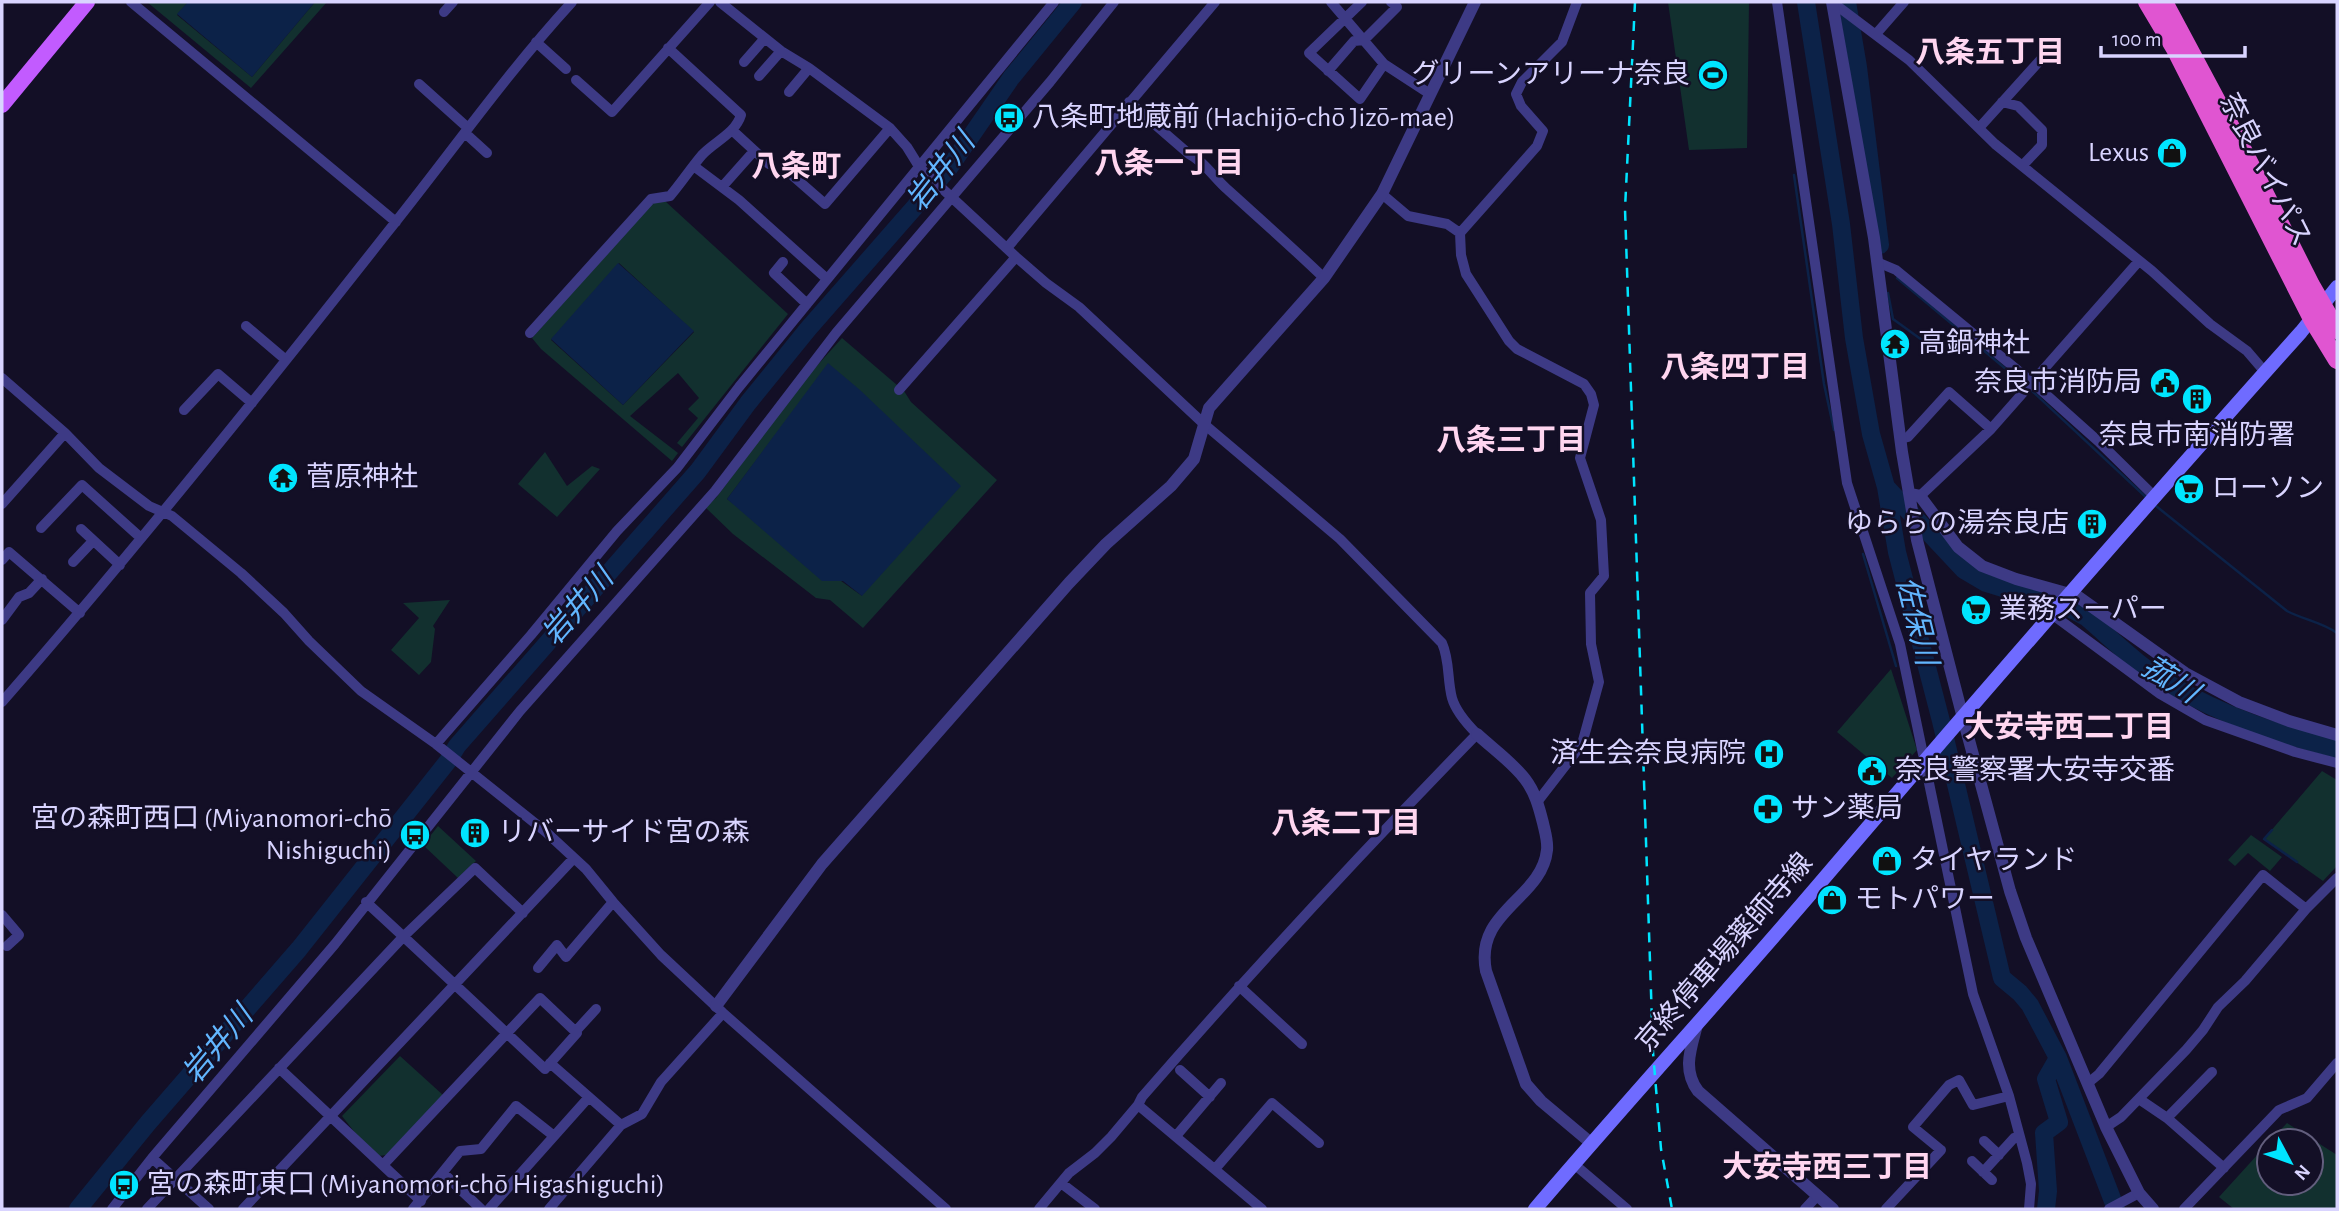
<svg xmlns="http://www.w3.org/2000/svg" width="2339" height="1211" font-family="'Alegreya Sans','Noto Sans JP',sans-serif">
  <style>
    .green { fill: #12302f; fill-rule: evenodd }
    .water { fill: #0c2248 }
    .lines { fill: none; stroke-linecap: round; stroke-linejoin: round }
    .stream { stroke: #0c2248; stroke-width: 2.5 }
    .river { stroke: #0c2248; stroke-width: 18 }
    .minor { stroke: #3d3a85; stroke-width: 10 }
    .tertiary { stroke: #3d3a85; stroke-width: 12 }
    .secondary { stroke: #6f6bff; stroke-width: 14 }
    .primary { stroke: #c25bff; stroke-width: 16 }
    .trunk { stroke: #e055d1; stroke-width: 18 }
    .rail { stroke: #00e5ff; stroke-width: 2.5; stroke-dasharray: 10 9; stroke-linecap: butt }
    .labels { text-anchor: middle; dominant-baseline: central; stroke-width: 5; stroke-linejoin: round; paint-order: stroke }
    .poi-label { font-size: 28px; fill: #d9d4ff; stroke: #130f26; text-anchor: start }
    .street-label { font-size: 28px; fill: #d9d4ff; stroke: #130f26 }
    .neighbourhood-label { font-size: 30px; font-weight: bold; fill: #ffd6f0; stroke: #130f26 }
    .water-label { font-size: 30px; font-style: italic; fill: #62b6ff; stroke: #130f26 }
  </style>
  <rect width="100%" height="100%" fill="#130f26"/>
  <path class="green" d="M147,2h41l-11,13 75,62 63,-75h12l-76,86z
    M1668,2h81l-2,146 -58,2z
    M665,201l123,113 -106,133 -5,-4 21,-25 -10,-9 11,-11 -21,-25 -48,43 48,37 -6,8 -131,-112 -9,-11 121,-136zM619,263l75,69 -71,73 -72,-65z
    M842,338l62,53 7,11 86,78 -134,148 -33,-28 -14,-2 -83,-64 -28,-27 11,-9 89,-119zM829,364l33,232 -135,-97z
    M545,452l22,34 25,-20 8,3 -43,48 -39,-33z
    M450,600l-17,26 2,3 -4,33 -12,13 -28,-25 28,-32 -16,-15z
    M1891,669l26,81 -25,28 -55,-46z
    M2322,771l15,9v86l-14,15 -59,-42z
    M438,826l38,35 -18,17 -35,-33z
    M2251,835l31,22 -12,14 -22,-18 -13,13 -7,-6z
    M400,1056l43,39 -57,60 -7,1 -23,-22 -14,-18z
    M2287,1123l50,32v54h-103l-15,-12 50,-55v41h42v-42h-41z"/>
  <path class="water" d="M188,2h127l-63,75 -75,-63z
    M618,263l76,68 -71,74 -72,-66z
    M828,363l32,27 101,96 -99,110 -19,-15h-21l-95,-82z"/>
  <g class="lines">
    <path class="stream" d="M1794,175l30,209 10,46
      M1897,278l128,107
      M1888,293l5,26 40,29
      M2030,389l118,110
      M2156,506l131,105c17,9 35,11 50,22
      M1863,554l33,112
      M2272,830l-8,9 33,23"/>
    <path class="river" d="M1806,2l35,222 13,114 17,96 15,53 11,65 44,169 61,257 18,15 10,12 28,53 58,151
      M1847,2l11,65 22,178
      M1886,487l78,83 22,13 85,26 15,8c27,23 54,51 85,68 52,31 107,49 166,64
      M78,1209l70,-86 151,-174 149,-188 9,-15 241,-275 50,-68 60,-74 141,-161 62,-90 62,-76
      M2046,1209l2,-18 -4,-58 15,-11 -13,-43 12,-21"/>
    <path class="minor" d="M131,2l265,220
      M720,2l61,49 28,17 81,60 17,19 13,21 96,89 30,26 33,24 125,117 136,115 102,104c8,18 5,36 10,55 4,14 15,26 25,36 -115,118 -227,239 -335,363l-4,8 -27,32 -16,16 -26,20 -30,36
      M1331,2l53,62 46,30
      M1362,2l-53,51 51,46 24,-35
      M1777,2l70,481 53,161 73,350 36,102 18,67 4,21 -2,25
      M1832,2l77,58 86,84 157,127 58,53 37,27 18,21
      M444,12l9,-10
      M1876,34l28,-32
      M536,42l30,27
      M744,62l21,-24
      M1328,71l26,-30 10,-1 33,-33 -6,-5
      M759,76l22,-25
      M576,80l36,32 98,-110
      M419,84l49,44
      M789,92l20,-24
      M1129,102l60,52c16,8 25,24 39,36 32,29 65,58 96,88
      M2002,102l16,4 24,24v15l-20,21
      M1979,128l65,-72
      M733,131l36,33
      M465,133l22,20
      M795,158l-6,7 4,11 32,28 65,-76
      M695,167l44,33 88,79
      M722,187l32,-36
      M1382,194l26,22 39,8 13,9 1,22 5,19 43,67 8,8 67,35 7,10 3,11 -14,53 21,62 3,56 -14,17 1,51 8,38 -17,62 -44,57
      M1460,233l77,-87 6,-15 -22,-25 -5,-12 6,-12 40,-40 15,-40
      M1007,248l208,-246
      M783,262l-9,11 33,31
      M1877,262l19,8 136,112 66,59 57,56
      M246,326l40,34
      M530,333l121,-134 19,-3c11,-13 21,-28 32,-41 13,-14 33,-21 39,-40l-73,-67
      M2,378l63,55 34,35 50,38 23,10 69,57 43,40 25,28 52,50 75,53 110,88 40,37 27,33 48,53 62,58 223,196
      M899,390l117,-133
      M184,410l34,-36 34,29
      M1900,439l8,-2 41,-45 42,37
      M1920,496l71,-67 148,-168
      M2,504l63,-71
      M41,528l41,-43 59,53
      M81,529l39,36
      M2,560l7,-8 71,61
      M73,562l20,-21
      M2053,615l107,79 45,26 90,32 42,11
      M2,620l17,-23 10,-4 13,-14
      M2,702c133,-152 259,-309 384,-468 62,-77 119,-159 186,-232
      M436,744l95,-109 86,-104 60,-63 62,-81 315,-385
      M366,902c60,55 119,111 179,167l32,-36 -37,-35 -157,167
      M2,915l17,20 -12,11
      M538,968l19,-23 9,12 47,-55
      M1239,986l63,58
      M575,1032l21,-23
      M550,1063l71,62
      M279,1068l142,133
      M1180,1070l30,27
      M2088,1083l11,-9 164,-199 43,34
      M2139,1099l28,19 57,50
      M1138,1105l124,104
      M2167,1118l45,-46
      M2106,1127l15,-10 65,-67 17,-20 15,-23 27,-26 61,-72 31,-31
      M1176,1136l45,-53
      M1984,1141l15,14
      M152,1158l57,51
      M1972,1161l20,19
      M1574,1164l53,45
      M1215,1169l57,-66 47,40
      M1983,1172l31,-34 6,-1
      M443,1173l38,36
      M1061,1183l34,26
      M112,1209l40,-51 183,-214 185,-233 195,-220 121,-158 214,-251 64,-80
      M147,1209l257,-273 71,-68 48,45
      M243,1209l331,-351
      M413,1209l47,-58 21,-2 35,-43 38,30
      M489,1209l100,-112
      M549,1209l72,-84 21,-11 19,-32 62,-69
      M1805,1209l13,-14
      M1886,1209l55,-59 -28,-23 36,-42 10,-5 14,25 36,-9
      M2109,1209l30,-16
      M2184,1209l95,-99 28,-12 30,-35"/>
    <path class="tertiary" d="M1832,2l42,236 28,214 15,88 46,178 47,173 16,47 80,189 33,66 14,16
      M1910,494l10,2 38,51 24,19 34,13 61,17 108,77 54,29 50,19 48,14
      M1477,734c15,14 35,28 48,45 10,13 14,28 18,44 2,9 5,18 4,27 -5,49 -73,61 -61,121l40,113 15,17 50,42
      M716,1006l106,-142 247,-281 37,-39 65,-58 23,-27 15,-51 115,-130 58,-84 93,-192
      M1697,1025c-6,23 -15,45 1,66l135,118"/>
    <path class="secondary" d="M1535,1209c94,-110 191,-216 285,-326 158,-185 318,-369 481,-551l36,-45"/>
    <path class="primary" d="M2,105l85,-103"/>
    <path class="trunk" d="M2147,2l28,47 137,270 25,41
      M2164,2l77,144 70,139 26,45"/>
    <path class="rail" d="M1635,2l-10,207 28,843 8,97 11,60"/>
  </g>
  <defs>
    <g id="stadium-disc" transform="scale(1.575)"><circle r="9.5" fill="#00e5ff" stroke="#130f26"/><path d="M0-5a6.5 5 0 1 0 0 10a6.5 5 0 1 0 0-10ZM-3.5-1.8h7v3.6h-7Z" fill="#111"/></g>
    <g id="bus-disc" transform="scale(1.575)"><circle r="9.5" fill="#00e5ff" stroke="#130f26"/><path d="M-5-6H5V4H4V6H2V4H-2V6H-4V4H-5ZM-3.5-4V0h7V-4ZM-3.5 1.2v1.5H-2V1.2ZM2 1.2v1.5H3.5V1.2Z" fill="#111"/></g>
    <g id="shop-disc" transform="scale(1.575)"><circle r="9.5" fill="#00e5ff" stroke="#130f26"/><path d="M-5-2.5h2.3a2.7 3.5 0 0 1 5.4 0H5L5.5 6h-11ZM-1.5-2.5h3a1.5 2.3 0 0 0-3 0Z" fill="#111"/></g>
    <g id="temple-disc" transform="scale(1.575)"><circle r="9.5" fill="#00e5ff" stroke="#130f26"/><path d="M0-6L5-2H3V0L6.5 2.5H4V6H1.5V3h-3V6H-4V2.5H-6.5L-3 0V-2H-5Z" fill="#111"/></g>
    <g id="civic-disc" transform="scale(1.575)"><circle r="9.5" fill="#00e5ff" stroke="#130f26"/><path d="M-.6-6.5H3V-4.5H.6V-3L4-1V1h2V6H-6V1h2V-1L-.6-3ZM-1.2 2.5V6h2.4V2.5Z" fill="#111"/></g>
    <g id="building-disc" transform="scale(1.575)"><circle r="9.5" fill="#00e5ff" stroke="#130f26"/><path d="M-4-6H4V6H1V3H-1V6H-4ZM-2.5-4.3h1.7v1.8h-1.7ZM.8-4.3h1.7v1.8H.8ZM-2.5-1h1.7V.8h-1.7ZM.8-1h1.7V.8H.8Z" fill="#111"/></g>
    <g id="supermarket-disc" transform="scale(1.575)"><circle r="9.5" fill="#00e5ff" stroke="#130f26"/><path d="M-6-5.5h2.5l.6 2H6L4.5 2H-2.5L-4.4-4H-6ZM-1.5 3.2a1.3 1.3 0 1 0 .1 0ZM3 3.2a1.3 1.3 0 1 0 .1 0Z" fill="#111"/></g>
    <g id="hospital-disc" transform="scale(1.575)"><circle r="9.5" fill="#00e5ff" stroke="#130f26"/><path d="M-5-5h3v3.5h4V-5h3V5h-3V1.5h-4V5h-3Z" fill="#111"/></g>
    <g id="pharmacy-disc" transform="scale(1.575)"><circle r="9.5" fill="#00e5ff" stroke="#130f26"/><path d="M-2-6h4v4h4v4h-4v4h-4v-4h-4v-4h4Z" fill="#111"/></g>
  </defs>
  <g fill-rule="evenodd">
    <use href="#stadium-disc" x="1713" y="75"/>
    <use href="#bus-disc" x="1009" y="118"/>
    <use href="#shop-disc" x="2172" y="153"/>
    <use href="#temple-disc" x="1895" y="344"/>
    <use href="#civic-disc" x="2165" y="383"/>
    <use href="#building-disc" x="2197" y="399"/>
    <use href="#temple-disc" x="283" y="478"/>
    <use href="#supermarket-disc" x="2189" y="489"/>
    <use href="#building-disc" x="2092" y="524"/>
    <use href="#supermarket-disc" x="1976" y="610"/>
    <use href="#hospital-disc" x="1769" y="754"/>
    <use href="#civic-disc" x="1872" y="771"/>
    <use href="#pharmacy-disc" x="1768" y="809"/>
    <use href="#building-disc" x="475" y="833"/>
    <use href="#bus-disc" x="415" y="835"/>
    <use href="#shop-disc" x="1887" y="861"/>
    <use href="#shop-disc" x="1832" y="900"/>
    <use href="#bus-disc" x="124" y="1185"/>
  </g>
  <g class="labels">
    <g class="poi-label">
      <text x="1690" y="75" text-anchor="end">グリーンアリーナ奈良</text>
      <text x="1032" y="118">八条町地蔵前 (Hachijō-chō Jizō-mae)</text>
      <text x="2149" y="153" text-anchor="end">Lexus</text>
      <text x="1918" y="344">高鍋神社</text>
      <text x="2142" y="383" text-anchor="end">奈良市消防局</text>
      <text x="2197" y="436" text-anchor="middle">奈良市南消防署</text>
      <text x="306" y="478">菅原神社</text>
      <text x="2212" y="489">ローソン</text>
      <text x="2069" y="524" text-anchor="end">ゆららの湯奈良店</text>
      <text x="1999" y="610">業務スーパー</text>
      <text x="1746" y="754" text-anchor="end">済生会奈良病院</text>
      <text x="1895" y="771">奈良警察署大安寺交番</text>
      <text x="1791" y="809">サン薬局</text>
      <text x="392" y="819" text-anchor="end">宮の森町西口 (Miyanomori-chō<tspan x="392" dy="32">Nishiguchi)</tspan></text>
      <text x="498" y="833">リバーサイド宮の森</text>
      <text x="1910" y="861">タイヤランド</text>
      <text x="1855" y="900">モトパワー</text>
      <text x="147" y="1185">宮の森町東口 (Miyanomori-chō Higashiguchi)</text>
    </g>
    <g class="street-label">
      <text transform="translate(2265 170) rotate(63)">奈良バイパス</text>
      <text transform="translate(1725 953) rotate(-49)">京終停車場薬師寺線</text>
    </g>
    <g class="neighbourhood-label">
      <text x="1990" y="53">八条五丁目</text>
      <text x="1169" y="164">八条一丁目</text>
      <text x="796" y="167">八条町</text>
      <text x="1735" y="368">八条四丁目</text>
      <text x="1511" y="441">八条三丁目</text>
      <text x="2069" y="728">大安寺西二丁目</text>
      <text x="1346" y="824">八条二丁目</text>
      <text x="1827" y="1168">大安寺西三丁目</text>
    </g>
    <g class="water-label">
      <text transform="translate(941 172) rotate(-52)">岩井川</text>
      <text transform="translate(578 607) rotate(-49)">岩井川</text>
      <text transform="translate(1916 621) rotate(76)">佐保川</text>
      <text transform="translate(2170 680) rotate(32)">菰川</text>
      <text transform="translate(218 1045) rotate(-50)">岩井川</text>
    </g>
  </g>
  <rect width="2339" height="1211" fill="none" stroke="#d9d4ff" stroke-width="7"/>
  <g transform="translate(2290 1162) rotate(131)"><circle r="33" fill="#130f26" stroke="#625e7d" stroke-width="2"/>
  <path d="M0-5L12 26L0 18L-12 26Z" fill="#00e5ff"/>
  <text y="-10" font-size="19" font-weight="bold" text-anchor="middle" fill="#d9d4ff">N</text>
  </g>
  <path d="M2101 46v10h144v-10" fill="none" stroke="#d9d4ff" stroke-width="3.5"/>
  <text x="2112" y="46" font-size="21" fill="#d9d4ff" stroke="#130f26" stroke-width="5" paint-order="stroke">100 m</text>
</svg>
